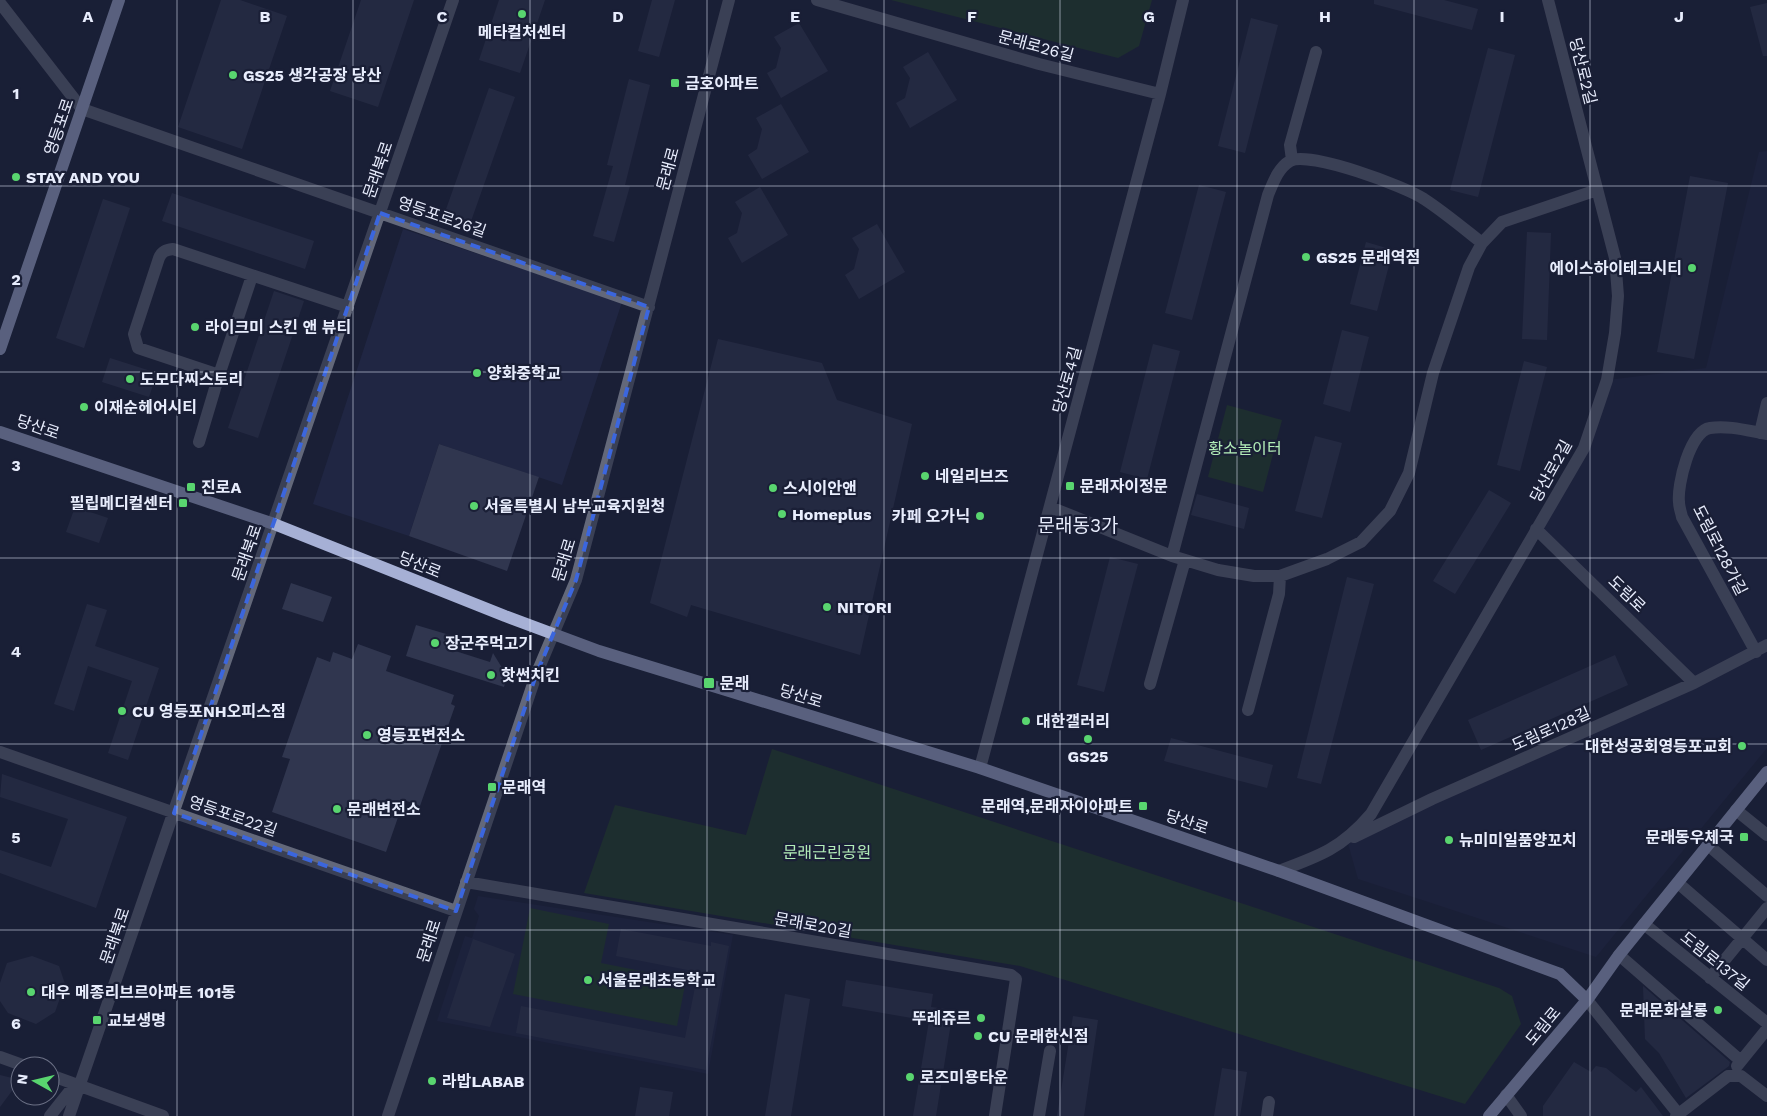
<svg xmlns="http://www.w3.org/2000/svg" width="1767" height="1116" font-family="'Work Sans','Noto Sans KR',sans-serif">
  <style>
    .built { fill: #202643 }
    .green { fill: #234026 }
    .building { fill: #30364f }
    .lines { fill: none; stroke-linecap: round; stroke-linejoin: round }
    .minor { stroke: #63687a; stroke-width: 12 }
    .major { stroke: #a6b0d5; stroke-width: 12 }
    .marked { fill: none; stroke: #3b66de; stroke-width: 4; stroke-dasharray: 10 6; stroke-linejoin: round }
    .grid { fill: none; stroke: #e8edfd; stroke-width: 1; stroke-opacity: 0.55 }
    .poi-dot { fill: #59d56f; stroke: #1a1f36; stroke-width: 2 }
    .labels { text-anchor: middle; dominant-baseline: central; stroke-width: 4.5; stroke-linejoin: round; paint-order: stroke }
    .poi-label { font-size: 16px; font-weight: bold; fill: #e8edfd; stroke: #1a1f36; text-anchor: start }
    .street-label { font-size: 16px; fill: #e8edfd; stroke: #1a1f36 }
    .park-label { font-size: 16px; fill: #b2ecb7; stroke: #1a1f36 }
    .quarter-label { font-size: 19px; fill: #e8edfd; stroke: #1a1f36 }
    .grid-label { font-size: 16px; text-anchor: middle; font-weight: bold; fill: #e8edfd; stroke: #1a1f36; stroke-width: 4.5; stroke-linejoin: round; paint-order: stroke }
  </style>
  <rect width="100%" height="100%" fill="#1a1f36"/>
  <path class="built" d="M1767,151v597l-171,209 -238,-78 -11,-39 347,-157 -158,-154 48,-81 23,-68 99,-12 53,-216z
    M403,229l219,73 -60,183 -123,-41 -30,92 -96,-32z
    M478,896l255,39 -25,139 -271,-53 28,-85 7,2 7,-22 -5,-7z"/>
  <path class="green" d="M891,0h261l-13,46 -21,12z
    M1227,405l55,15 -19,72 -55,-15z
    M772,749l727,239 13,8 9,28 -56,80 -445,-138 -436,-73 31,-88 131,30z
    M530,908l79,16 -8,39 85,17 -9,46 -164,-32z"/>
  <path class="building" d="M221,0h19l47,16 -45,133 -64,-22z
    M361,0h53l-36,107 -48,-16z
    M499,0h46l-25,73 -41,-13z
    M652,0h23l-16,57 -21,-6z
    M1374,0h70l34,9 -6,21 -98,-26z
    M1767,3v53h-4l-13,-49z
    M1251,18l27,7 -33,128 -27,-7z
    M799,23l29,48 -47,27 -14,-25 9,-5 5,-20 -7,-11z
    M1488,48l27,7 -37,142 -28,-7z
    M928,52l29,48 -47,28 -14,-25 9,-5 5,-20 -7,-11z
    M629,79l21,6 -25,100 5,1 -16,56 -21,-6 20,-70 -6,-1z
    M489,88l26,9 -45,127 -26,-9z
    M781,104l28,48 -47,27 -14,-24 9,-6 5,-20 -6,-11z
    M1690,176l38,7 -34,176 -37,-7z
    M1199,185l27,7 -34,128 -27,-7z
    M760,187l28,48 -46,28 -14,-25 9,-5 5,-20 -7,-11z
    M172,193l142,48 -9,28 -143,-48z
    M103,199l27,9 -46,140 -28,-10z
    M877,224l28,48 -46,27 -14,-24 9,-6 5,-20 -7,-11z
    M1527,232l24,1 -4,107 -25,-1z
    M1366,242l27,8 -16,61 -27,-7z
    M274,291l30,10 -46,137 -30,-10z
    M1342,330l27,7 -19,75 -27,-8z
    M718,339l104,24 15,37 75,24 -52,231 -169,-50 -4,12 -37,-14z
    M1153,344l27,7 -33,128 -27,-7z
    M110,358l47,15 -8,24 -47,-15z
    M1524,361l23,6 -27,104 -23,-6z
    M1315,436l27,7 -20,75 -27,-7z
    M439,444l100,33 -32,94 -98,-35z
    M1489,490l22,13 -56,91 -22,-13z
    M1197,494l52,14 -5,21 -53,-14z
    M75,507l33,11 -9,25 -33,-11z
    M1110,557l28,7 -34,128 -27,-7z
    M1347,577l27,7 -53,200 -24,-6z
    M291,583l41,14 -9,25 -41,-13z
    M87,604l20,6 -12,36 64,22 -31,92 -20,-7 24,-72 -44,-15 -14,45 -20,-7z
    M416,625l37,11 -4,13 41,13 3,-9 14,23 -3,11 -98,-31z
    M358,644l33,12 -5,15 68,24 -3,9 4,2 -35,100 -16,-6 -18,52 -114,-40 18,-53 -8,-2 35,-100 13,5 3,-10 19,7z
    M1615,655l13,30 -147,65 -13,-30z
    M1171,738l102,27 -6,23 -103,-27z
    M2,774l125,43 -31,91 -96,-35v-23l51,17 17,-48 -68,-22z
    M621,929l90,17v-4l18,4 -23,124 -190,-37 5,-27 164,32 13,-66 -82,-16z
    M473,939l42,15 -25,73 -43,-9z
    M32,956l27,10 6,18 -10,28 -19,12 -28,-11 -8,-12v-18l7,-20z
    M846,980l87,14 -2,13 22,3 -17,106h-23l16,-95 -87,-15z
    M1643,986l87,76 -1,4 -43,32 -27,-45 -14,-14z
    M785,994l25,5 -19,117h-26z
    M1073,1016l25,4 -14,96h-27z
    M1574,1062l17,10 5,-6 10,2 30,24 5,-5 22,29h-120v-10z
    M1222,1068l25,4 -7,44h-26z
    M0,1075l20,5 -20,27z
    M640,1087l33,5 -4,24h-34z"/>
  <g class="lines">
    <path class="minor" d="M817,0l222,64 121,30
      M0,3l82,106 567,198
      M1292,160l-2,-15 26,-93
      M252,276l-33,99 -81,-27 -4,-14 25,-76c3,-7 7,-8 14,-9l175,58
      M1760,433l7,-30
      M199,442l20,-67
      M1050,507l122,49 46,14 36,6h26l47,-17 34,-17 29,-31 19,-38 24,-100 36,-106 13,-24 20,-21 95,-32
      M1536,529l158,154
      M1172,556l96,-361c5,-12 10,-27 22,-34 18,-11 117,26 134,38 20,13 39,29 58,44
      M1756,652l-74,-135c-1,-5 -3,-10 -3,-15 -2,-17 11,-71 31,-74 18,-3 39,3 57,6
      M1150,684l35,-124
      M1248,710l31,-116 1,-18
      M0,752l456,159
      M980,768l180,-674 23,-94
      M1736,810l31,25
      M1354,837l78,-38 262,-116 73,-38
      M1708,845l59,51
      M1279,871c41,-15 63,-23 92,-57l213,-366 23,-68 8,-47 3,-37 -3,-38 -67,-258
      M466,882l545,93 5,4 -21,137
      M1678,883l89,77
      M1644,924l123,99
      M1619,955l122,106
      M1710,978l57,-70
      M1587,1000l93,116
      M0,1057l25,9
      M1737,1066l30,-37
      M50,1075l113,41
      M1506,1095l15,21
      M50,1116l23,-29 7,-2
      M69,1116l384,-1116
      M388,1116l148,-441 40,-95 153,-580
      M1039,1116l11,-65
      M1267,1116l2,-14
      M1676,1116l52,-40h13l26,20"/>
    <path class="major" d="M0,349l119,-349
      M0,432l274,92 231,92 94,35 381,117 299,103 281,103 27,26
      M1489,1116l98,-116 32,-45 148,-183"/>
  </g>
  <path d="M0 0H1767V1116H0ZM380,213l269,94 -73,273 -40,95 -80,236 -282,-98z" fill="#1a1f36" fill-opacity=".55" fill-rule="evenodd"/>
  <path class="marked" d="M380,213l269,94 -73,273 -40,95 -80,236 -282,-98z"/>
  <path class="grid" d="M177,0v1116M353,0v1116M530,0v1116M707,0v1116M884,0v1116M1060,0v1116M1237,0v1116M1414,0v1116M1590,0v1116M0,186h1767M0,372h1767M0,558h1767M0,744h1767M0,930h1767"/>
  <g class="poi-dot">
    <circle cx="522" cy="14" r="5"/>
    <circle cx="233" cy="75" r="5"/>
    <rect x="670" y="78" width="10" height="10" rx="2.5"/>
    <circle cx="16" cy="177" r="5"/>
    <circle cx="1306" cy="257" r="5"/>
    <circle cx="1692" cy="268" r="5"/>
    <circle cx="195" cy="327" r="5"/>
    <circle cx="477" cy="373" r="5"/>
    <circle cx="130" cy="379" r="5"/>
    <circle cx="84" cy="407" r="5"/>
    <circle cx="925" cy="476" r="5"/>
    <rect x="1065" y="481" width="10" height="10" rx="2.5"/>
    <rect x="186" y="482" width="10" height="10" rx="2.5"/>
    <circle cx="773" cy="488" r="5"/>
    <rect x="178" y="498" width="10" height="10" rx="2.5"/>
    <circle cx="474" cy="506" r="5"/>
    <circle cx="782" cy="514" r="5"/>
    <circle cx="980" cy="516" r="5"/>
    <circle cx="827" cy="607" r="5"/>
    <circle cx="435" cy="643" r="5"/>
    <circle cx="491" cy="675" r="5"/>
    <rect x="703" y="677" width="12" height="12" rx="2.5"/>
    <circle cx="122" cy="711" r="5"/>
    <circle cx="1026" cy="721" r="5"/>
    <circle cx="367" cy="735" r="5"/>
    <circle cx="1088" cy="739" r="5"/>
    <circle cx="1742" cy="746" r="5"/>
    <rect x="487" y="782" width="10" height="10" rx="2.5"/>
    <rect x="1138" y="801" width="10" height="10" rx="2.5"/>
    <circle cx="337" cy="809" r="5"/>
    <rect x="1739" y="832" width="10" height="10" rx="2.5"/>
    <circle cx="1449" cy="840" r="5"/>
    <circle cx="588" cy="980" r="5"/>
    <circle cx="31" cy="992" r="5"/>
    <circle cx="1718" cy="1010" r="5"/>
    <circle cx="981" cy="1018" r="5"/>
    <rect x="92" y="1015" width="10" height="10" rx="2.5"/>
    <circle cx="978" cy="1036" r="5"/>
    <circle cx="910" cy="1077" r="5"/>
    <circle cx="432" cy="1081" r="5"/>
  </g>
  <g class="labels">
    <g class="poi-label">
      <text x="522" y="32" text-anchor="middle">메타컬처센터</text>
      <text x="243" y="75">GS25 생각공장 당산</text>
      <text x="685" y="83">금호아파트</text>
      <text x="26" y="177">STAY AND YOU</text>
      <text x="1316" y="257">GS25 문래역점</text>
      <text x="1682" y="268" text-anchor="end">에이스하이테크시티</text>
      <text x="205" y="327">라이크미 스킨 앤 뷰티</text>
      <text x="487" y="373">양화중학교</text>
      <text x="140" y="379">도모다찌스토리</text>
      <text x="94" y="407">이재순헤어시티</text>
      <text x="935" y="476">네일리브즈</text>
      <text x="1080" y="486">문래자이정문</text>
      <text x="201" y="487">진로A</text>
      <text x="783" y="488">스시이안앤</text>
      <text x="173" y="503" text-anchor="end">필립메디컬센터</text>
      <text x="484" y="506">서울특별시 남부교육지원청</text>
      <text x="792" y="514">Homeplus</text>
      <text x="970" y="516" text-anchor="end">카페 오가닉</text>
      <text x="837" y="607">NITORI</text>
      <text x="445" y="643">장군주먹고기</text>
      <text x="501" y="675">핫썬치킨</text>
      <text x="720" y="683">문래</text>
      <text x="132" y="711">CU 영등포NH오피스점</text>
      <text x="1036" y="721">대한갤러리</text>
      <text x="377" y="735">영등포변전소</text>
      <text x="1732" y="746" text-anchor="end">대한성공회영등포교회</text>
      <text x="1088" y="756" text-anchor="middle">GS25</text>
      <text x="502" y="787">문래역</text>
      <text x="1133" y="806" text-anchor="end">문래역,문래자이아파트</text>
      <text x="347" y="809">문래변전소</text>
      <text x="1734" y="837" text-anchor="end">문래동우체국</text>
      <text x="1459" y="840">뉴미미일품양꼬치</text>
      <text x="598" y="980">서울문래초등학교</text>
      <text x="41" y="992">대우 메종리브르아파트 101동</text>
      <text x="1708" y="1010" text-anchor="end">문래문화살롱</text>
      <text x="971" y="1018" text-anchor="end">뚜레쥬르</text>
      <text x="107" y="1020">교보생명</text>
      <text x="988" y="1036">CU 문래한신점</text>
      <text x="920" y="1077">로즈미용타운</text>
      <text x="442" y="1081">라밥LABAB</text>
    </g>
    <g class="street-label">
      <text transform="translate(1036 46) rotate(15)">문래로26길</text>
      <text transform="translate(1583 71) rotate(76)">당산로2길</text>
      <text transform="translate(59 127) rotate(-71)">영등포로</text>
      <text transform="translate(668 169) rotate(-75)">문래로</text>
      <text transform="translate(378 170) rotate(-71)">문래북로</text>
      <text transform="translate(442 217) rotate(19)">영등포로26길</text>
      <text transform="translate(1067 380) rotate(-75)">당산로4길</text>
      <text transform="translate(38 427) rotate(19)">당산로</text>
      <text transform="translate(1551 471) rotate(-61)">당산로2길</text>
      <text transform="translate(1720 550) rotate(63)">도림로128가길</text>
      <text transform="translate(247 553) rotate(-71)">문래북로</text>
      <text transform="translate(564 560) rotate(-73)">문래로</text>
      <text transform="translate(420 565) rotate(22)">당산로</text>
      <text transform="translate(1627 594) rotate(44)">도림로</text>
      <text transform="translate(801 696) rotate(17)">당산로</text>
      <text transform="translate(1551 729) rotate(-24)">도림로128길</text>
      <text transform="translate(233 816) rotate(19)">영등포로22길</text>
      <text transform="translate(1187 822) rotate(19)">당산로</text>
      <text transform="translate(813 925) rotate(10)">문래로20길</text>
      <text transform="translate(115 936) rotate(-71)">문래북로</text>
      <text transform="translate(429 941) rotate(-72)">문래로</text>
      <text transform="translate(1715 961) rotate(39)">도림로137길</text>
      <text transform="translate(1543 1026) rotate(-50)">도림로</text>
    </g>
    <g class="park-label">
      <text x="1245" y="448">황소놀이터</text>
      <text x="827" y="852">문래근린공원</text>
    </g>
    <g class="quarter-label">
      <text x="1078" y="525">문래동3가</text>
    </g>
  </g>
  <g class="grid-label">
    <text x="88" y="22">A</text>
    <text x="265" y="22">B</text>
    <text x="442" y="22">C</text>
    <text x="618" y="22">D</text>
    <text x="795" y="22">E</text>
    <text x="972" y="22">F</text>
    <text x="1149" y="22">G</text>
    <text x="1325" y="22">H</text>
    <text x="1502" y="22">I</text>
    <text x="1679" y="22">J</text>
    <text x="16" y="99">1</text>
    <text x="16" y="285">2</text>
    <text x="16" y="471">3</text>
    <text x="16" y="657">4</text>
    <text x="16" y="843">5</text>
    <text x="16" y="1029">6</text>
  </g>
  <g transform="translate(35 1081) rotate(278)"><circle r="24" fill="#1a1f36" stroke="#6c7186"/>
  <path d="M0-4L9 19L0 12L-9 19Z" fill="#59d56f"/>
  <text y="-8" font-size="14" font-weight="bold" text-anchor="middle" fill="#e8edfd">N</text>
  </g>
</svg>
